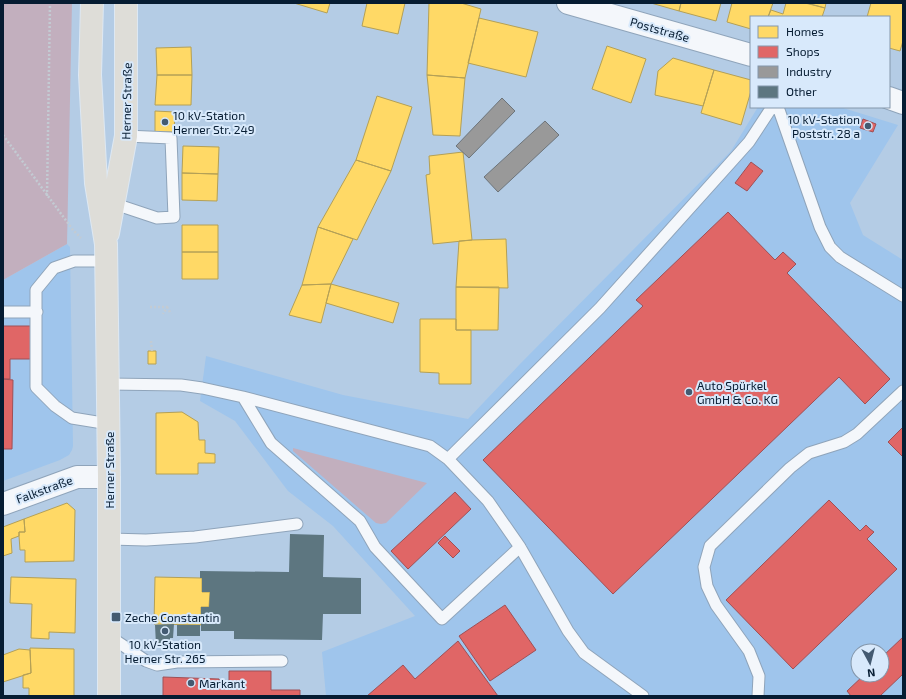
<svg xmlns="http://www.w3.org/2000/svg" width="906" height="699" font-family="'Exo 2',sans-serif">
  <style>
    .built { fill: #9fc5ec; fill-rule: evenodd }
    .green { fill: #c2afbe }
    .homes { fill: #ffd966; stroke: #b4a056 }
    .shops { fill: #e06666; stroke: #9f5056 }
    .industry { fill: #999; stroke: #6d747a }
    .building { fill: #5d7680 }
    .lines { fill: none; stroke-linecap: round; stroke-linejoin: round }
    .service-casing { stroke: #8fa4ba; stroke-width: 13 }
    .minor-casing { stroke: #8fa4ba; stroke-width: 24 }
    .tertiary-casing { stroke: #8fa4ba; stroke-width: 24 }
    .primary-casing { stroke: #dde8f3; stroke-width: 24 }
    .path { stroke: #c3cbd3; stroke-width: 2.5; stroke-dasharray: 2 2; stroke-linecap: butt }
    .service { stroke: #f4f7fb; stroke-width: 11 }
    .minor { stroke: #f4f7fb; stroke-width: 22 }
    .tertiary { stroke: #f4f7fb; stroke-width: 22 }
    .primary { stroke: #deddd8; stroke-width: 22 }
    .poi-dot { fill: #435a71; stroke: #d8e9fb; stroke-width: 1.5 }
    .labels { text-anchor: middle; dominant-baseline: central; stroke-width: 4; stroke-linejoin: round; paint-order: stroke }
    .street-label { font-size: 12px; fill: #061c32; stroke: #d8e9fb }
    .poi-label { font-size: 12px; fill: #061c32; stroke: #d8e9fb; text-anchor: start }
  </style>
  <rect width="100%" height="100%" fill="#b4cce5"/>
  <path class="built" d="M758,107h82l58,18 -48,78 13,32 40,25v436h-577l-4,-44 93,-36 -82,-90 -45,-35 -53,-70 -35,-20 6,-45 137,39 125,24 52,-55 211,-213zM858,651h24v24h-24z
    M67,244l3,3 3,199 -1,4 -3,5 -9,5 -57,21v-201z"/>
  <path class="green" d="M3,3h69l-5,241 -64,36z
    M293,448l134,35 -41,40 -5,1 -5,-1 -83,-72z"/>
  <path class="homes" d="M294,3h36l-3,10z
    M367,3h38l-7,31 -36,-8z
    M429,3h32l20,6 -16,69 -38,-3z
    M651,3h30l-2,8z
    M681,3h40l-5,18 -37,-10z
    M732,3h41l-5,14h-17v12l-24,-7z
    M786,3h19l20,5 -3,9h-54l3,-7 12,4z
    M807,3h19l-1,5z
    M871,3h32v38l-3,10 -11,-3v-31h-22z
    M479,18l59,14 -12,45 -58,-14z
    M607,46l39,13 -15,44 -39,-14z
    M191,47l1,28h-35l-1,-27z
    M673,58l41,12 -11,36 -48,-11 3,-24z
    M714,70l37,10v11l-10,34 -40,-12z
    M157,75h35l-1,30h-36z
    M427,75l38,3 -5,58 -27,-1z
    M377,96l35,11 -21,64 -35,-11z
    M155,111l20,1 -1,20h-19z
    M183,146l36,1 -1,27 -36,-1z
    M463,152l9,88 -39,4 -7,-69 4,-1 -1,-18z
    M356,160l35,11 -34,69 -39,-13z
    M182,173l36,1 -1,27 -35,-1z
    M182,225h36v27h-36z
    M318,227l35,12 -22,45 -29,1z
    M506,239l2,49 -52,-1 3,-46 13,-1z
    M182,252h36v27h-36z
    M331,284l68,19 -6,20 -67,-20z
    M331,284l-10,39 -32,-8 13,-30z
    M456,287h43l-1,43h-42z
    M420,319h36v11h15v54h-32v-11l-19,-1z
    M148,351h8v13h-8z
    M182,412l16,10 1,18h6v13l10,1v9h-17v11h-42v-61z
    M67,503l8,7 -1,51 -49,1v-12h-5l-1,-14v-4h6l-1,-13z
    M24,519l1,13h-6v4l-8,3 1,14 -9,3v-29z
    M11,577l65,2 -1,54 -26,-1v7l-18,-1 1,-34 -22,-1z
    M155,577l47,1v14h8l-1,15h-8v18l-47,-1z
    M30,648l44,1v47h-45v-8h-6v-13l8,-2z
    M19,649l11,1 1,23 -28,9v-27z"/>
  <path class="shops" d="M863,119l13,5 -3,8 -13,-4z
    M751,162l12,9 -16,20 -12,-8z
    M728,212l47,48 8,-8 13,12 -9,9 103,106 -25,25 -26,-27 -226,217 -130,-134 160,-154 -7,-6z
    M3,326h36v33h-29v20h-7z
    M3,379l10,1 -1,69h-9z
    M903,427v30l-15,-15z
    M455,492l16,17 -63,60 -17,-18z
    M829,500l31,31 6,-6 4,4 4,3 -7,7 30,30 -104,100 -67,-69z
    M445,536l15,15 -7,7 -15,-15z
    M505,605l31,45 -46,31 -31,-45z
    M903,637v37l-23,22h-29l-4,-5 17,-16h18v-18z
    M458,641l40,55h-131l36,-31 12,14z
    M229,671h42v19h29v6h-137v-19l56,2 2,8h8z"/>
  <path class="industry" d="M502,98l13,13 -46,47 -13,-12z
    M545,121l14,14 -61,57 -14,-15z"/>
  <path class="building" d="M290,534l34,1 -1,42 38,1v36h-38l-1,26 -88,-1v-8h-33v-24h8l1,-15h-8v-14h-2v-7l89,1z
    M174,624l-1,14h-3v7h-14l-1,-20z
    M177,625h23v11h-23z"/>
  <g class="lines">
    <g class="service-casing">
      <path id="service" d="M778,107l42,120 10,20 10,10 63,39
        M115,204l42,14 17,-1 -3,-79 -45,-2
        M106,261h-32l-20,7 -18,22v97l19,19 17,12 37,6
        M3,312h34
        M108,384l73,1 21,3 41,9 187,49 18,13 40,42 32,46 48,84 16,22 59,43
        M243,397l28,46 89,78 15,26 67,72 78,-72
        M448,459l152,-151 149,-166 23,-35
        M110,539l36,1 49,-3 102,-13
        M109,636l37,25 11,4 20,-3 105,-1
        M758,696l1,-20 -10,-25 -33,-46 -9,-19 -3,-19 6,-21 80,-78 19,-15 35,-11 13,-8 46,-43"/>
    </g>
    <g class="minor-casing">
      <path id="minor" d="M3,504l74,-27h32"/>
    </g>
    <g class="tertiary-casing">
      <path id="tertiary" d="M568,3l183,52
        M889,98l14,5"/>
    </g>
    <g class="primary-casing">
      <path id="primary" d="M92,3l-2,72 6,108 10,61 3,233v219
        M108,233l18,-97v-133"/>
    </g>
    <path class="path" d="M3,135l70,95 8,8
      M47,196l3,-193
      M150,307h17l-4,7
      M167,307l4,7
      M151,341l1,10"/>
    <use href="#service" class="service"/>
    <use href="#minor" class="minor"/>
    <use href="#tertiary" class="tertiary"/>
    <use href="#primary" class="primary"/>
  </g>
  <g class="poi-dot">
    <circle cx="165" cy="122" r="4"/>
    <circle cx="868" cy="126" r="4"/>
    <circle cx="689" cy="392" r="4"/>
    <rect x="111" y="612" width="10" height="10" rx="2"/>
    <circle cx="165" cy="631" r="4"/>
    <circle cx="191" cy="683" r="4"/>
  </g>
  <g class="labels">
    <g class="street-label">
      <text transform="translate(660 29) rotate(16)">Poststraße</text>
      <text transform="translate(126 101) rotate(-89)">Herner Straße</text>
      <text transform="translate(109 470) rotate(-90)">Herner Straße</text>
      <text transform="translate(44 489) rotate(-20)">Falkstraße</text>
    </g>
    <g class="poi-label">
      <text x="173" y="115">10 kV-Station<tspan x="173" dy="14">Herner Str. 249</tspan></text>
      <text x="860" y="119" text-anchor="end">10 kV-Station<tspan x="860" dy="14">Poststr. 28 a</tspan></text>
      <text x="697" y="385">Auto Spürkel<tspan x="697" dy="14">GmbH &amp; Co. KG</tspan></text>
      <text x="125" y="617">Zeche Constantin</text>
      <text x="165" y="644" text-anchor="middle">10 kV-Station<tspan x="165" dy="14">Herner Str. 265</tspan></text>
      <text x="199" y="683">Markant</text>
    </g>
  </g>
  <rect width="906" height="699" fill="none" stroke="#061c32" stroke-width="8"/>
  <rect x="750" y="16" width="140" height="92" fill="#d8e9fb" stroke="#8497ab"/>
  <rect x="758" y="26" width="20" height="12" fill="#ffd966" stroke="#8497ab"/>
  <text x="786" y="36" font-size="12" fill="#061c32">Homes</text>
  <rect x="758" y="46" width="20" height="12" fill="#e06666" stroke="#8497ab"/>
  <text x="786" y="56" font-size="12" fill="#061c32">Shops</text>
  <rect x="758" y="66" width="20" height="12" fill="#999999" stroke="#8497ab"/>
  <text x="786" y="76" font-size="12" fill="#061c32">Industry</text>
  <rect x="758" y="86" width="20" height="12" fill="#5d7680" stroke="#8497ab"/>
  <text x="786" y="96" font-size="12" fill="#061c32">Other</text>
  <g transform="translate(870 663) rotate(173)"><circle r="19" fill="#d8e9fb" stroke="#8497ab"/>
  <path d="M0-3L7 15L0 10L-7 15Z" fill="#435a71"/>
  <text y="-6" font-size="11" font-weight="bold" text-anchor="middle" fill="#061c32">N</text>
  </g>
</svg>
